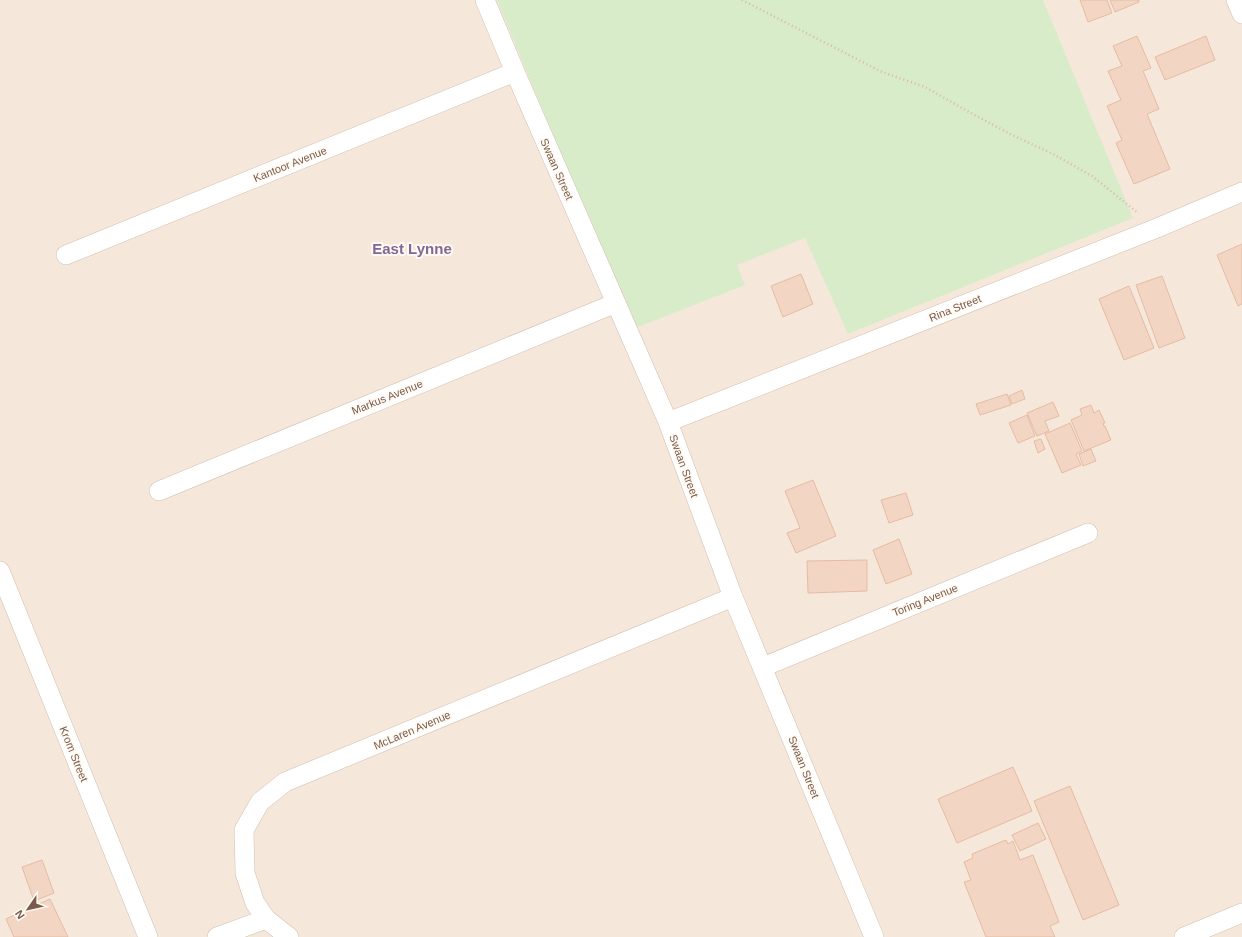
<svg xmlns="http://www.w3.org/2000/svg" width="1242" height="937" font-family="Helvetica,sans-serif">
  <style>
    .residential { fill: #f5e8da }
    .green { fill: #d8ecc9 }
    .building { fill: #f3d5c3; stroke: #e6bba3 }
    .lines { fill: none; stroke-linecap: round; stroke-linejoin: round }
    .minor-casing { stroke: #d1beb0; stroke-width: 20 }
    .path { stroke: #d9b8a5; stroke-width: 2.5; stroke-dasharray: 1 3; stroke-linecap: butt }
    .minor { stroke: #fff; stroke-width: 19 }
    .labels { text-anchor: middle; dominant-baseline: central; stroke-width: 4; stroke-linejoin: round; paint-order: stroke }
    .street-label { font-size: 11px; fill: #7a5c4d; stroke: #fffaf3 }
    .district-label { font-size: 15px; font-weight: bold; fill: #846695; stroke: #fffaf3 }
  </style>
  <rect width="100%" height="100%" fill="#fdf6ec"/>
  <path class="residential" d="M0,0h1242v937h-1242z"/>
  <path class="green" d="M497,0h546l90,218 -285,116 -43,-96 -68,27 8,20 -112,44z"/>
  <path class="building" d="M1080,0h27l5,13 -24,9z
    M1110,0h29v2l-24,10z
    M1137,36l14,32 -8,3 16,38 -12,5 23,55 -36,15 -18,-41 6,-3 -15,-34 14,-6 -13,-29 14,-5 -9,-20z
    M1206,36l9,24 -50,20 -10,-23z
    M1242,244v60l-4,2 -21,-51z
    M801,274l12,30 -30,13 -12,-31z
    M1162,276l23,62 -26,10 -23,-63z
    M1129,286l25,62 -30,12 -25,-61z
    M1022,390l3,9 -13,5 -3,-8z
    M1007,394l4,11 -31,10 -4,-11z
    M1053,402l6,14 -14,5 4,10 -12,5 -10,-23z
    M1091,405l3,8 5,-3 6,13h-2l1,3h1l6,14 -27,11 -13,-31 11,-5 -2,-6z
    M1027,415l8,21 -17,7 -9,-20z
    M1070,423l12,28 -6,3 5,11 -19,8 -17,-39z
    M1041,439l4,10 -7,4 -4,-12z
    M1091,449l5,12 -13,5 -4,-12z
    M813,480l23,56 -40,17 -9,-20 13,-5 -15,-37z
    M906,493l7,22 -24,8 -8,-23z
    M899,539l13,35 -26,10 -13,-34z
    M867,560v31l-59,2 -1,-32z
    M1013,767l19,44 -75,32 -19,-44z
    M1070,786l49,119 -36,15 -49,-119z
    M1038,823l8,16 -26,12 -8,-16z
    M1006,840l2,4 5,-3 7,19 13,-5 26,67 -9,4 5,11h-69l-22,-55 7,-2 -7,-18 9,-4 -1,-4z
    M42,860l12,33 -20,8 -12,-34z
    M50,899l18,38h-54l-8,-18z"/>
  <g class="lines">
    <g class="minor-casing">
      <path id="minor" d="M485,0l30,72 153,350 65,175 141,340
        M1236,0l6,14
        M66,255l449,-183
        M668,422l489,-194 85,-36
        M159,491l457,-188
        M0,571l148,366
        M763,667l325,-134
        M217,937l49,-18
        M289,937l-23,-18 -11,-16 -10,-30 -1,-43 16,-28 25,-20 448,-185
        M1184,937l58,-24"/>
    </g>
    <path class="path" d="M742,0l140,72 43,15 44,25 43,23 41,19 39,22 46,37"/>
    <use href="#minor" class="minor"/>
  </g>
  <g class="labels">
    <g class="street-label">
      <text transform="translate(290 164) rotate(-22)">Kantoor Avenue</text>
      <text transform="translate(557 169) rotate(66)">Swaan Street</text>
      <text transform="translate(955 308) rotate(-22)">Rina Street</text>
      <text transform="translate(387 397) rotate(-22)">Markus Avenue</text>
      <text transform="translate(684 466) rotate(70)">Swaan Street</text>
      <text transform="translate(925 600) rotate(-22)">Toring Avenue</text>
      <text transform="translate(412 730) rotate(-23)">McLaren Avenue</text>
      <text transform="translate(74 754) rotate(68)">Krom Street</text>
      <text transform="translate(804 767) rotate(68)">Swaan Street</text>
    </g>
    <g class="district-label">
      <text x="412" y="248">East Lynne</text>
    </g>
  </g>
  <g transform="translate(28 909) rotate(236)" stroke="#fffaf3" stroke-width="3" paint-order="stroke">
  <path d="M0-3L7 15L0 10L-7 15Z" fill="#7a5c4d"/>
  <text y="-6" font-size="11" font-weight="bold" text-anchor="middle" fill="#7a5c4d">N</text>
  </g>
</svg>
